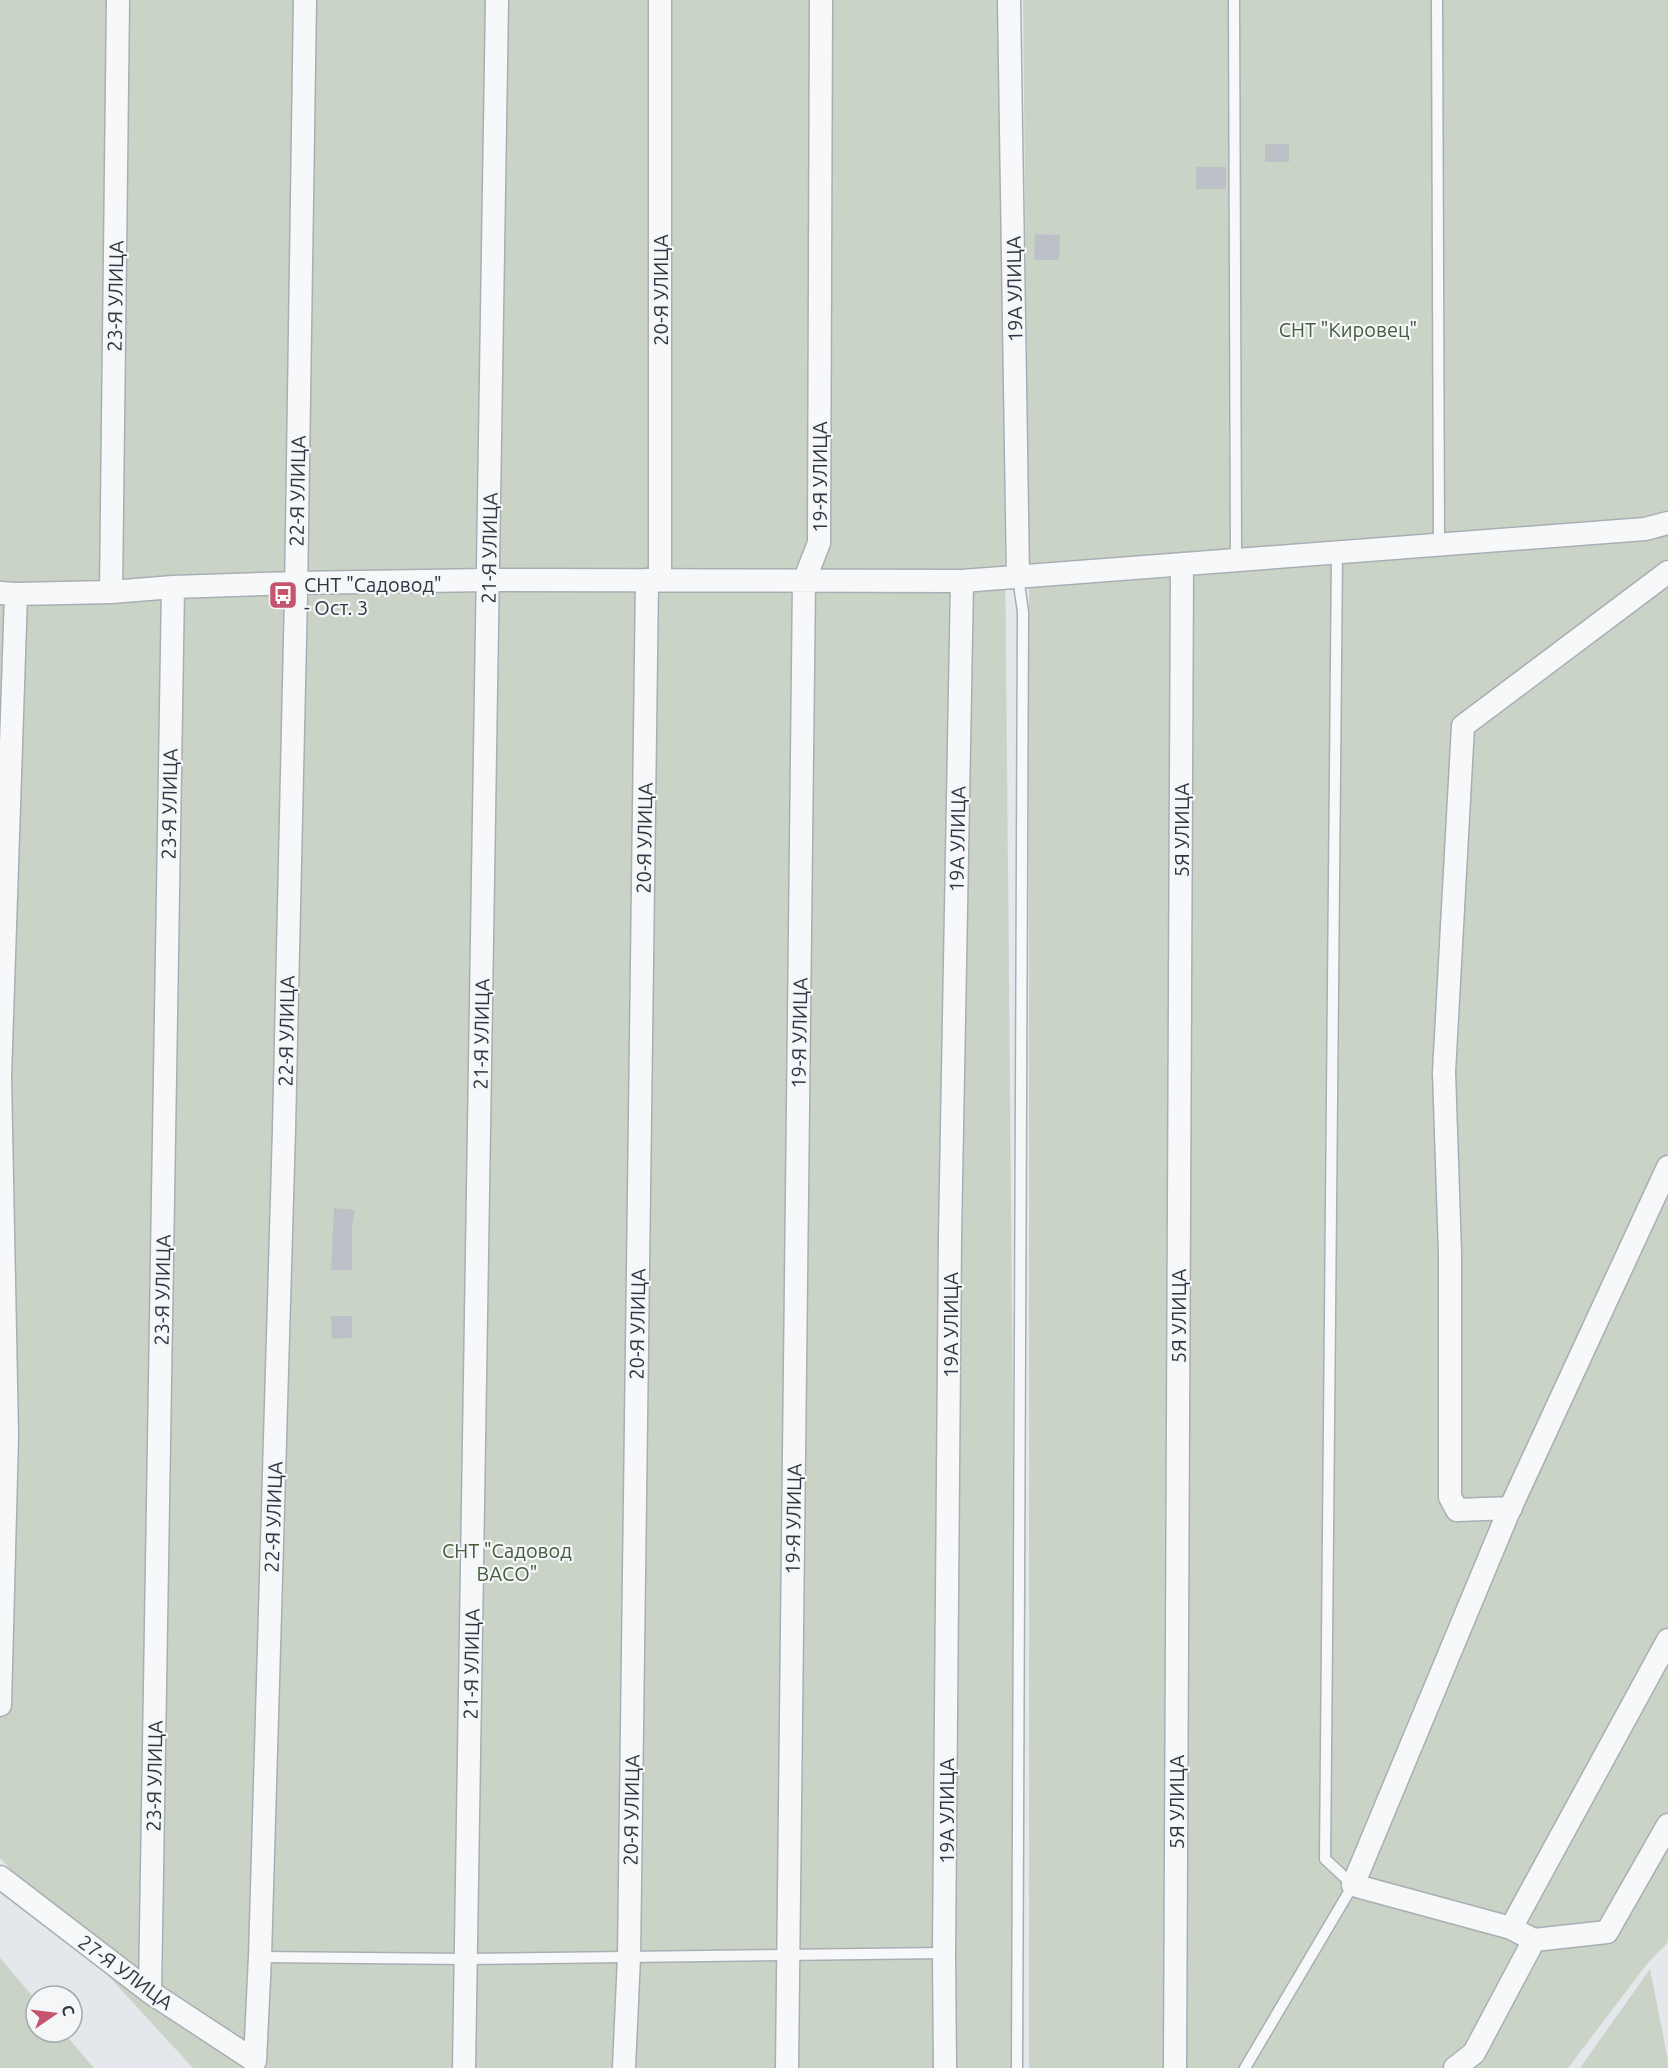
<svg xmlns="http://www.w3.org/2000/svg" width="1668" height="2068" font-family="Ubuntu,sans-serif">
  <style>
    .green { fill: #cad4c6 }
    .building { fill: #bcc1c7 }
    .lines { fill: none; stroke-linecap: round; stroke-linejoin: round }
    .lane-casing { stroke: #a9aeb5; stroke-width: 13 }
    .street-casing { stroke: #a9aeb5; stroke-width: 25 }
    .lane { stroke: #f7f8f9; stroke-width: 10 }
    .street { stroke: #f7f8f9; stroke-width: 22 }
    .labels { text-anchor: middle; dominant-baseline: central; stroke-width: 4.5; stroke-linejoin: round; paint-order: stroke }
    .street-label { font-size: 20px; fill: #2d3642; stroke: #f4f6f8 }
    .park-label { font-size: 20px; fill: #445c3b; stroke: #f4f6f8 }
    .poi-label { font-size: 20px; fill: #2d3642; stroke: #f4f6f8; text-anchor: start }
  </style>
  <rect width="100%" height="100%" fill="#e4e7eb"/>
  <path class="green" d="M0,0h1000l19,2068h-826l-193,-210z
    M1023,0h645v1942l-21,22 -79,104h-539v-1485z
    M0,1958l36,42v32h27l31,36h-94z
    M1650,1969l18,91v8h-88z"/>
  <path class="building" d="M1265,144h24v18h-24z
    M1196,167h30v22h-30z
    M1035,234l25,1 -1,25h-25z
    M334,1208l21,2 -3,18v42h-21z
    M331,1316h21v22l-20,1z"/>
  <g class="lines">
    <g class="lane-casing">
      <path id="lane" d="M1234,0l2,560
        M1437,0l2,545
        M260,1957l206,2 478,-6
        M1017,2068l6,-1456 -5,-35
        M1245,2068l108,-183 -28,-26 12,-1306"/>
    </g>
    <g class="street-casing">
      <path id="street" d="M1009,0l9,577
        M660,580v-580
        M111,592l7,-592
        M16,594l95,-2 62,-5 123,-4 192,-3 474,1 683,-52 23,-6
        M1668,1167l-160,346 -155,372 158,43 23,12 73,-8 61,-107
        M1511,1508l-54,2 -7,-13v-244l-6,-181 19,-346 205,-154
        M0,1705l7,-269 -7,-359 16,-483 -15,-1
        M0,1877l150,115 105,69
        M1511,1928l157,-288
        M150,1992l23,-1405
        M255,2061l5,-104 24,-828 12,-534 9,-595
        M464,2068l33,-2068
        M624,2068l5,-111 18,-1377
        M787,2068l17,-1487 15,-38 2,-543
        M945,2068l-1,-115 6,-716 12,-656
        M1175,2068l7,-1504
        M1455,2068l19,-15 60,-113"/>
    </g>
    <use href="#lane" class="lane"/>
    <use href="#street" class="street"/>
  </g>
  <defs>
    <g id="bus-square" transform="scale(1.5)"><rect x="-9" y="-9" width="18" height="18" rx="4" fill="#c4556d" stroke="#f4f6f8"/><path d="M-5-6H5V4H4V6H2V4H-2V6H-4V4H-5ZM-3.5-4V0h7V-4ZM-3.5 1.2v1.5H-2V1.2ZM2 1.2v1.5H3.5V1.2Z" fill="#fff"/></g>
  </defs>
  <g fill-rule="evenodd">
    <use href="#bus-square" x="283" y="595"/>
  </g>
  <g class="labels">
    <g class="street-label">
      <text transform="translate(1014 289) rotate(-91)">19А УЛИЦА</text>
      <text transform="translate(660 290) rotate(-90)">20-Я УЛИЦА</text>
      <text transform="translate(115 296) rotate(-89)">23-Я УЛИЦА</text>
      <text transform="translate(819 477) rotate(-90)">19-Я УЛИЦА</text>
      <text transform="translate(297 491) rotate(-89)">22-Я УЛИЦА</text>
      <text transform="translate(489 548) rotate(-89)">21-Я УЛИЦА</text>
      <text transform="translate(169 804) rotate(-89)">23-Я УЛИЦА</text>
      <text transform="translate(1181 830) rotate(-90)">5Я УЛИЦА</text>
      <text transform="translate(644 838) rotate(-89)">20-Я УЛИЦА</text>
      <text transform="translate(957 839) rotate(-89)">19А УЛИЦА</text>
      <text transform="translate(286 1031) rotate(-89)">22-Я УЛИЦА</text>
      <text transform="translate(799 1033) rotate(-89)">19-Я УЛИЦА</text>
      <text transform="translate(481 1034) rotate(-89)">21-Я УЛИЦА</text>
      <text transform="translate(162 1290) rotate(-89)">23-Я УЛИЦА</text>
      <text transform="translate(1178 1316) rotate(-90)">5Я УЛИЦА</text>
      <text transform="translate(637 1324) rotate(-89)">20-Я УЛИЦА</text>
      <text transform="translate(950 1325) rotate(-90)">19А УЛИЦА</text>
      <text transform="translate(273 1517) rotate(-88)">22-Я УЛИЦА</text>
      <text transform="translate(793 1519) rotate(-89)">19-Я УЛИЦА</text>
      <text transform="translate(471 1664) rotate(-89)">21-Я УЛИЦА</text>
      <text transform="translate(154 1776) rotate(-89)">23-Я УЛИЦА</text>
      <text transform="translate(1176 1802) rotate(-90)">5Я УЛИЦА</text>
      <text transform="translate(631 1810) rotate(-89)">20-Я УЛИЦА</text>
      <text transform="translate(946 1811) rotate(-90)">19А УЛИЦА</text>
      <text transform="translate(126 1972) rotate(36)">27-Я УЛИЦА</text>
    </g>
    <g class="park-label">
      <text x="1348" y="329">СНТ "Кировец"</text>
      <text x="507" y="1550">СНТ "Садовод<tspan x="507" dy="23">ВАСО"</tspan></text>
    </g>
    <g class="poi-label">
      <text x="304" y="584">СНТ "Садовод"<tspan x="304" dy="23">- Ост. 3</tspan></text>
    </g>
  </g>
  <g transform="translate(54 2014) rotate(76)"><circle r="28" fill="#f4f6f8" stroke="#a4a9af" stroke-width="1.5"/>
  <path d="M0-4.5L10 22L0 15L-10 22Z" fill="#c4556d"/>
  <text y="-9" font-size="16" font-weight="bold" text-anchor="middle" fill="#2d3642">С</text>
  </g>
</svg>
